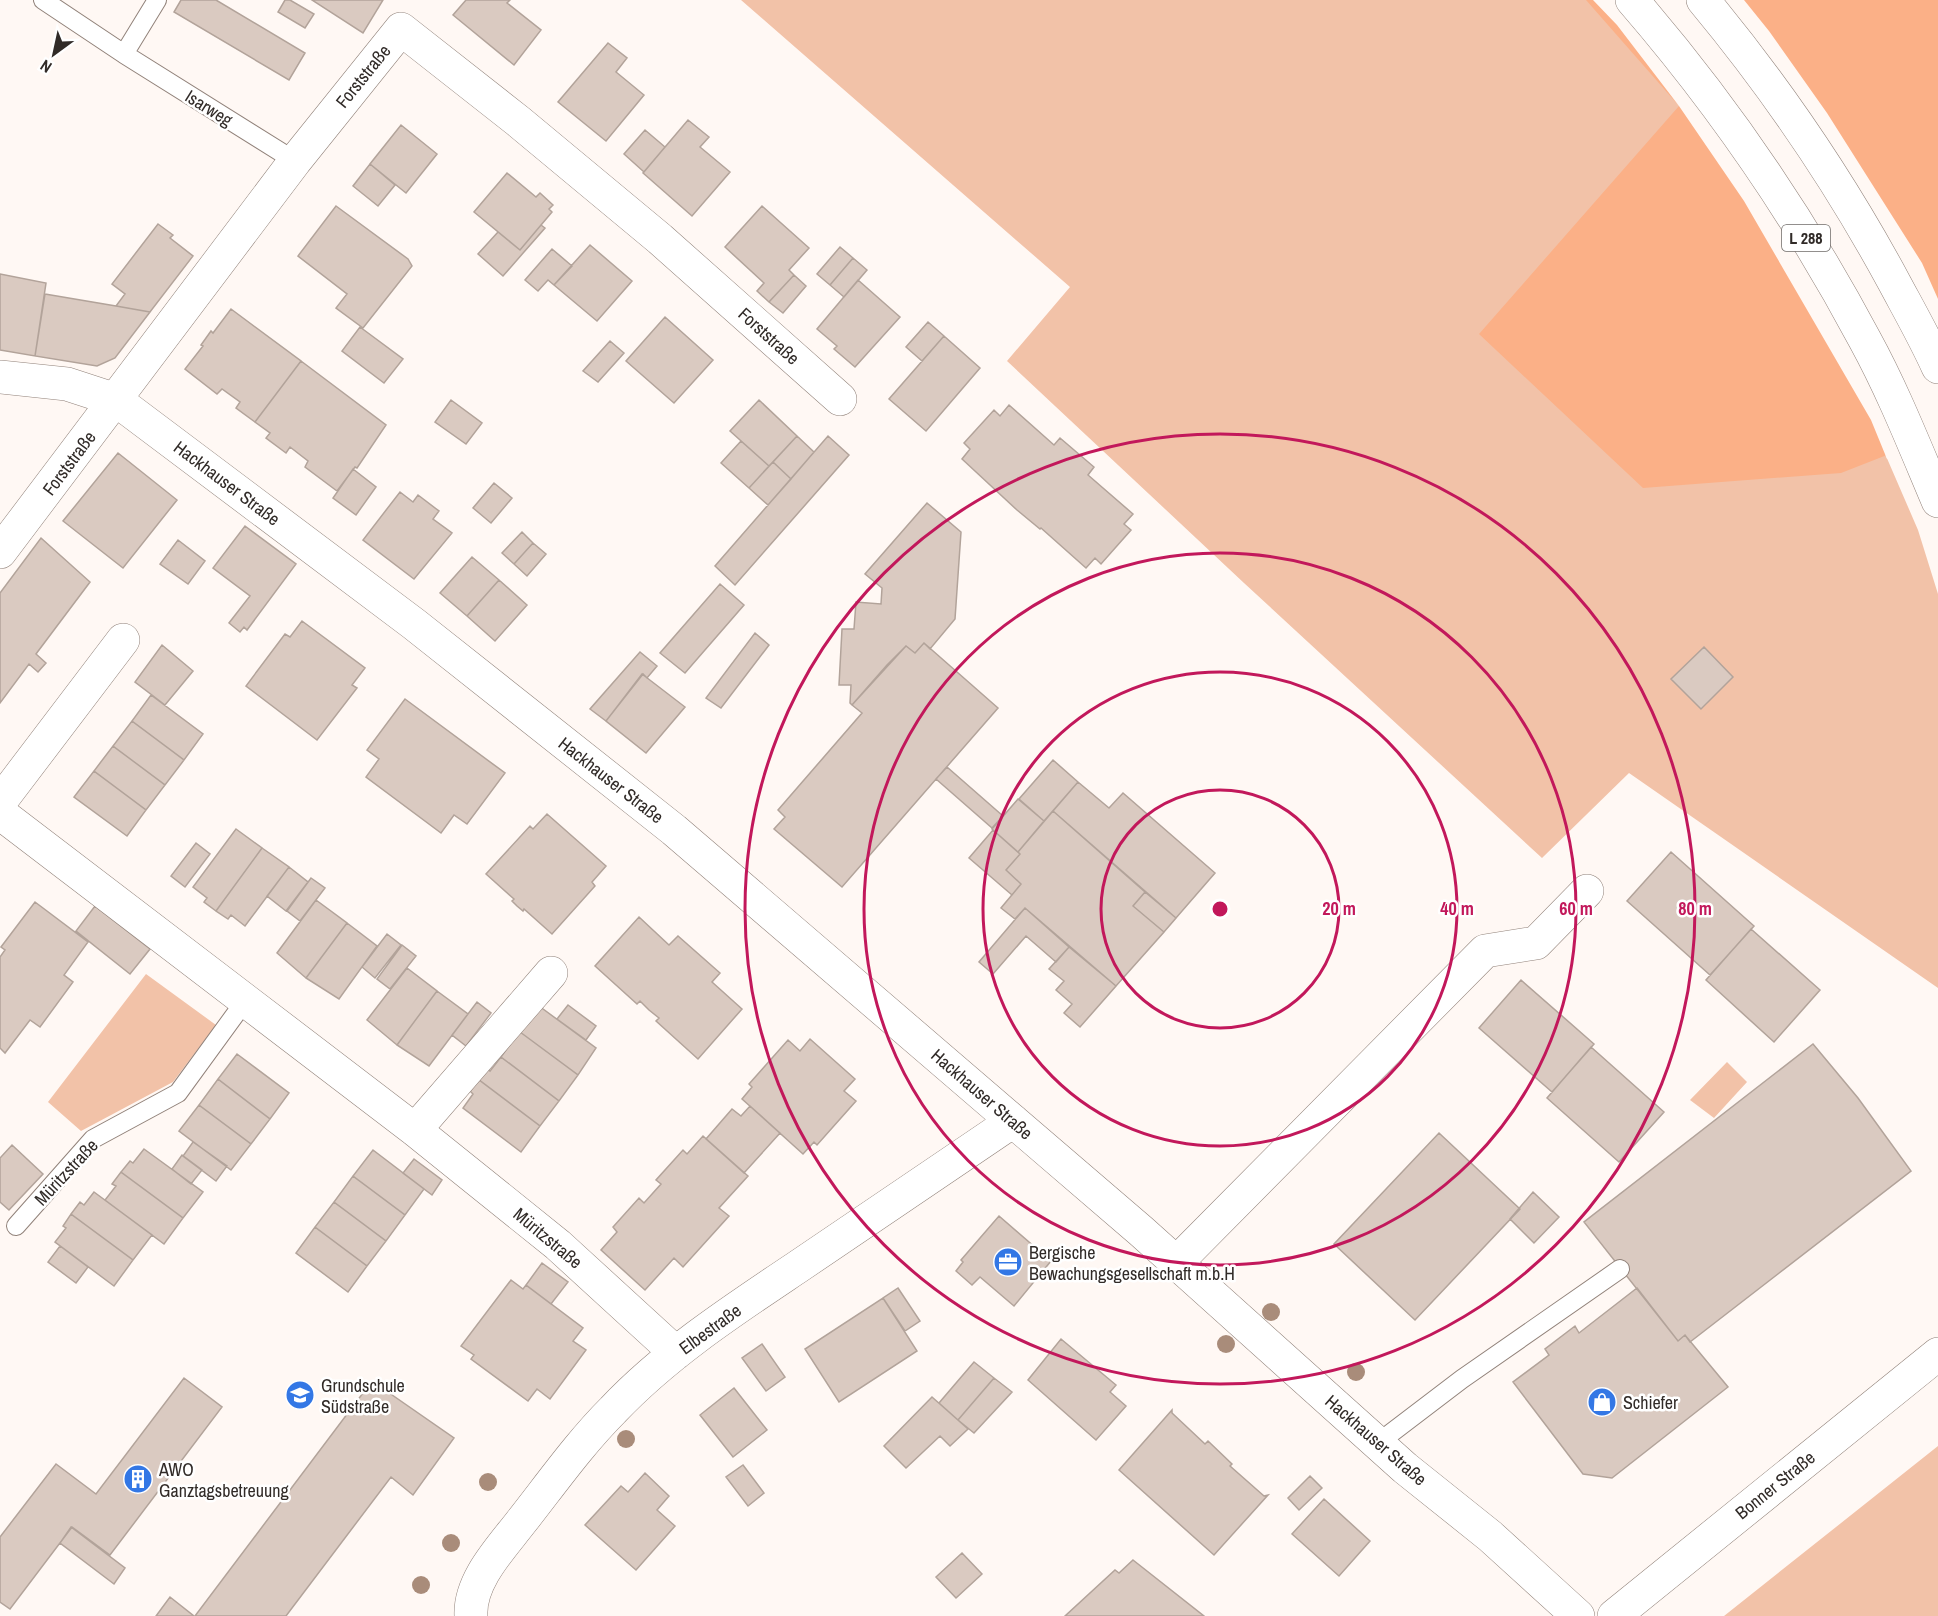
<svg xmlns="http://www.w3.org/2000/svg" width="1938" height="1616" font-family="'Archivo Narrow',sans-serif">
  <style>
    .green { fill: #f2c2a8 }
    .water { fill: #fbb087 }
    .pier { fill: #fff8f4 }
    .building { fill: #dacac1; stroke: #b2a39a; stroke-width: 1.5 }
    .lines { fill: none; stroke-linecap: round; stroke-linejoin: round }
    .service-casing { stroke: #91827a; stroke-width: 20 }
    .minor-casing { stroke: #91827a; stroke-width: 34 }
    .secondary-casing { stroke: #91827a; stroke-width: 34 }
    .primary-casing { stroke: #91827a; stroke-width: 34 }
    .service { stroke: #fff; stroke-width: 18 }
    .minor { stroke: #fff; stroke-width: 33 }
    .secondary { stroke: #fff; stroke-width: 33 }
    .primary { stroke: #fff; stroke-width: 33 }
    .tree { fill: #a98c7a }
    .ring { fill: none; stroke: #c2185b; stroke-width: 3 }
    .labels { text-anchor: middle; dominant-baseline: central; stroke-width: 5; stroke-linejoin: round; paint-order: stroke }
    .shield { fill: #fff; stroke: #6f6b68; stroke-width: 1.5 }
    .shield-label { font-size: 16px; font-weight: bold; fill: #312b28 }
    .street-label { font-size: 18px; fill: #312b28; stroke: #fff }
    .poi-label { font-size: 18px; fill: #312b28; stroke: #fff; text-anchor: start }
    .centre { fill: #c2185b; stroke: #fff; stroke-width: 3 }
    .ring-label { font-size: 18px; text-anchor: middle; font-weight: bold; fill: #c2185b; stroke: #fff; stroke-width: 5; stroke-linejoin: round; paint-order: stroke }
  </style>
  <rect width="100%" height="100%" fill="#fff8f4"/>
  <path class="green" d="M741,0h852l86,106 207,350 32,74 20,64v394l-309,-215 -87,85 -298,-275 -237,-222 63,-74z
    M146,974l70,51 -43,57 -92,49 -33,-29z
    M1727,1062l20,20 -33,36 -24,-18z
    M1938,1446v170h-214z"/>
  <path class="water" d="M1586,0h352v435l-97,38 -198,15 -164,-154 200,-228z"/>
  <path class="pier" d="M1593,0h151l25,31 58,82 95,150 16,36v139l-51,21 -16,-39 -127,-219 -65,-95 -62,-81z"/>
  <path class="building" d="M181,0h35l89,53 -16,27 -115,-68z
    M285,0h5l24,14 -9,14 -27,-16z
    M312,0h71l-20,33z
    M466,0h44l-3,3 34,27 -27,35 -61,-50z
    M608,43l19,15 -11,14 28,23 -38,46 -48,-39z
    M688,120l21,17 -9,10 30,25 -38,44 -49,-43z
    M401,125l36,29 -31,39 -36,-29z
    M645,130l20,17 -21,25 -20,-18z
    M370,164l25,21 -17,21 -25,-20z
    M507,173l29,24 4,-4 13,12 -4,4 3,3 -32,38 -46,-38z
    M336,206l72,53 4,7 -49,62 -27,-20 11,-14 -49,-38z
    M762,206l47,42 -20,22 5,5 -25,27 -12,-11 7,-8 -39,-36z
    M158,224l15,11 -3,3 23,18 -43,56 -34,-6 9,-12 -13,-10z
    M541,225l4,3 -42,48 -25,-22 20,-22 22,18z
    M590,245l42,36 -35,40 -43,-36z
    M840,247l13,11 -23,27 -13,-11z
    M552,249l20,17 -18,19 -6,-5 -10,11 -13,-11z
    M853,258l14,12 -23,27 -14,-12z
    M0,274l46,9 -11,73 -35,-6z
    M794,275l12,11 -23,27 -14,-11z
    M858,280l42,37 -45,50 -21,-18 3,-3 -20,-17z
    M45,294l71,12 34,6 -35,46 -18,8 -62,-10z
    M231,309l70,52 -46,61 -19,-14 4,-6 -18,-13 -5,5 -32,-25 18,-23 -2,-1 10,-14 2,2z
    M665,317l48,43 -39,43 -48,-42z
    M928,322l16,14 -22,25 -16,-14z
    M360,327l43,32 -19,24 -42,-32z
    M944,336l36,32 -54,63 -37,-32z
    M610,341l14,12 -26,29 -15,-11z
    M301,361l85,64 -29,43 -2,-1 -18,24 -32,-24 3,-6 -18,-14 -4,6 -20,-15 4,-5 -15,-11z
    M451,400l31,23 -16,21 -31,-22z
    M759,400l38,36 -28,30 -39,-35z
    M1009,405l45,40 6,-7 34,29 -6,8 45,39 -9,10 7,6 -30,34 -6,-6 -9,10 -45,-40 -1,1 -23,-19 -55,-51 8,-10 -6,-6 30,-33 6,6z
    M797,436l17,16 -23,27 -18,-17z
    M828,436l21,19 -114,130 -20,-19z
    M741,441l28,25 -20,22 -28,-25z
    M118,453l59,47 -54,68 -60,-47z
    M773,462l18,17 -23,26 -19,-17z
    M353,469l23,18 -20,28 -23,-17z
    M494,483l18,15 -21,25 -18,-15z
    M400,492l13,10 5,-7 21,16 -6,8 19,14 -38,46 -51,-39z
    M927,503l34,29 -6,87 -25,30 -6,-6 -9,10 -9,-7 -54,59 -2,-2 1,-18h-12l3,-56h12l2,-27 25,2 1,-16 -17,-14z
    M245,526l51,38 -49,66 -3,-3 -4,5 -11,-9 21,-27 -37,-28z
    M522,532l11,11 -19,21 -12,-11z
    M41,538l49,44 -54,72 10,9 -8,9 -9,-8 -29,39v-110z
    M178,540l27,21 -17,23 -28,-20z
    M533,543l13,11 -19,22 -13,-12z
    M472,557l27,23 -32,36 -27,-23z
    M499,580l28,25 -32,36 -28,-25z
    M720,584l24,21 -59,68 -25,-20z
    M302,621l63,47 -13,17 5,3 -40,52 -71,-54 39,-52 5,3z
    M755,633l14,12 -48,63 -15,-10z
    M924,643l74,65 -156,179 -68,-58 11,-12 -7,-7 84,-97 -10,-8 35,-40 19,-19 9,7z
    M162,645l31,26 -28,34 -30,-23z
    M1704,647l29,30 -32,32 -30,-30z
    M640,652l17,14 -10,12 -4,-4 -37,47 -16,-12z
    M642,674l43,33 -39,46 -40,-32z
    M151,695l52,39 -19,26 -52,-39z
    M405,699l100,74 -38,51 -13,-9 -13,18 -75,-56 13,-18 -12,-9z
    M132,721l52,39 -19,25 -52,-39z
    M113,746l52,39 -19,25 -52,-39z
    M1053,760l25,22 -34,39 -25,-22z
    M947,767l56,49 -11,12 -56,-49z
    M94,771l52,39 -19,26 -53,-39z
    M1078,782l31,26 14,-15 92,80 -39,45 -123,-107z
    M1018,799l26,22 -26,31 -26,-23z
    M1053,811l92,81 -12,14 31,26 -48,54 -91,-78 -10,11 -14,-11 20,-24 -15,-14 14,-16 -2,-2z
    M547,814l59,52 -14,16 3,4 -43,48 -28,-25 -1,2 -6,-5 -5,-5 2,-2 -28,-25 44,-48 3,3z
    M236,829l26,19 -46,63 -12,-9 3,-4 -14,-11z
    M993,830l27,24 -14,16 15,14 -9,11 -43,-37z
    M196,843l14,11 -25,33 -14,-11z
    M262,848l27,19 -44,59 -14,-11 -3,4 -12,-8z
    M1671,852l83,74 -44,49 -83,-74z
    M289,867l19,15 -22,29 -19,-15z
    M311,878l14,10 -25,33 -13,-10z
    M1145,892l31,26 -12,14 -31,-26z
    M316,900l31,23 -41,55 -29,-25z
    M35,902l53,40 -24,33 9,7 -33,45 -10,-7 -25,33 -5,-5v-91l5,-7 -4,-3z
    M95,906l55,43 -20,25 -54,-43z
    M1025,908l44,39 -13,15 -30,-26 -33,38 -14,-12z
    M639,917l30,28 9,-9 42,37 -8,9 30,27 -44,50 -42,-38 3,-3 -10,-8 -9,-9 -3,3 -42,-38z
    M347,923l30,23 -38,53 -33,-21z
    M1751,929l69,61 -46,52 -68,-62z
    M387,934l14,11 -26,33 -13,-11z
    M402,945l14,11 -26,33 -13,-10z
    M1069,947l47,39 -36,41 -16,-14 8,-9 -16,-14 8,-9 -15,-12z
    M407,968l30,23 -40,54 -30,-25z
    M1521,980l73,64 -42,48 -73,-64z
    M437,991l31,23 -39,52 -32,-21z
    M477,1002l14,11 -25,33 -14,-11z
    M568,1005l28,21 -10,14 -29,-21z
    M539,1006l57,42 -18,27 -62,-46z
    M516,1029l62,46 -19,26 -58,-44 10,-14z
    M810,1039l45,40 -11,12 12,10 -39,44 -3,-3 -11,12 -61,-55 10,-12 -3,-3 39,-44 12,11z
    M1813,1044l45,54 53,73 -221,171 -5,-7 -7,6 -94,-119z
    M1591,1047l73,65 -45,50 -72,-64z
    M237,1054l52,39 -19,26 -52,-40z
    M501,1057l58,44 -19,25 -62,-47 9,-11 3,3z
    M218,1079l52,40 -19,25 -52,-39z
    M478,1079l62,47 -19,26 -58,-44 10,-14 -3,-3z
    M199,1105l52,39 -20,26 -52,-39z
    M750,1106l30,27 -36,40 -38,-34 26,-30 9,7z
    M1439,1133l81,76 -105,111 -81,-76z
    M703,1136l45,40 -29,32 10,8 -46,51 -9,-9 -29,32 -44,-40 16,-18 -4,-5 26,-29 5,5 17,-19 -5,-4 27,-30 4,4z
    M193,1142l34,24 -11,15 -33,-25z
    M12,1145l31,29 -34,36 -9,-8v-44z
    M144,1149l59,43 -20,26 -62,-46 9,-11 3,2z
    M373,1150l51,39 -19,26 -52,-39z
    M182,1155l20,15 -11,14 -19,-15z
    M414,1159l28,21 -10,15 -29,-22z
    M121,1172l62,46 -19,26 -59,-44 11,-14 -4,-2z
    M353,1176l52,39 -19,26 -52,-39z
    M94,1192l58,43 -19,25 -62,-46 9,-12 4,3z
    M1533,1192l26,25 -25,26 -24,-24z
    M334,1202l52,39 -19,25 -52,-39z
    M71,1214l62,46 -19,26 -59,-44 11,-14 -3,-2z
    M999,1216l52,45 -37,45 -34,-29 -8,8 -16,-14 7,-9 -2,-2z
    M315,1227l52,39 -19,26 -52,-39z
    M60,1246l28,21 -12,16 -28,-21z
    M542,1263l26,19 -17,22 -25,-19z
    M511,1280l12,9 3,-4 57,43 -10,13 13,9 -36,49 -13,-10 -9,12 -57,-42 3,-4 -13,-9z
    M898,1288l22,33 -15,10 -22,-33z
    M1637,1288l41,53 7,-6 43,52 -116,91 -29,-4 -70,-92 36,-27 -4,-6 30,-23 4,7z
    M883,1298l34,53 -78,51 -34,-53z
    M1061,1339l55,46 -6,7 16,14 -30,34 -68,-60z
    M762,1344l23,33 -19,14 -24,-33z
    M974,1362l20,16 -36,42 -19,-17z
    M184,1378l38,29 -112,148 -38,-28 -62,82 -10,-7v-65l56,-73 40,30z
    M994,1378l18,14 -38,41 -16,-13z
    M372,1381l82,57 -41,57 -22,-18 -105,139h-91z
    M734,1388l33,42 -34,27 -33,-42z
    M932,1397l36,32 -18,17 -10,-10 -34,32 -22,-22z
    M1172,1410v3l33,31 3,-3 24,23 -2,2 34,30 4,-1 -54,60 -95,-85z
    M743,1465l21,28 -16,13 -22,-29z
    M645,1473l24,23 -12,14 18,16 -39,44 -51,-45 36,-39 7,6z
    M1310,1476l12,12 -23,22 -11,-12z
    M1324,1499l46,42 -31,35 -47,-42z
    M71,1527l54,41 -11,16 -54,-41z
    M962,1553l20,21 -26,24 -20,-21z
    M1133,1560l71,56h-139l50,-46 4,3z
    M170,1597l24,19h-38z"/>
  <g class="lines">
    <g class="service-casing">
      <path id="service" d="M43,0l81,54 171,107
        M124,54l33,-54
        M16,1226l77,-87 85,-46 67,-92
        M1378,1443l84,-64 158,-110"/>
    </g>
    <g class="minor-casing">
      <path id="minor" d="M0,377l67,7 49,16 298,224 260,206 467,401 264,237 85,68 88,80
        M0,552l295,-391 106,-132 117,92 142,118 180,160
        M0,802l123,-162
        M0,813l415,317 143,115 118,108
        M415,1130l136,-157
        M1177,1262l308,-311 51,-8 51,-52
        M471,1616c-2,-35 30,-68 50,-94 30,-38 58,-78 92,-112 54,-57 122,-101 186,-144 72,-49 143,-97 214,-145"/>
    </g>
    <g class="secondary-casing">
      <path id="secondary" d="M1614,1616l324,-262"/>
    </g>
    <g class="primary-casing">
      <path id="primary" d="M1632,0c90,104 168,218 233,340 28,51 50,107 73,161
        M1703,0c73,88 137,182 191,282 15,28 31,56 44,85"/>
    </g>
    <use href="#service" class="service"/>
    <use href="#minor" class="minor"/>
    <use href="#secondary" class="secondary"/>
    <use href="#primary" class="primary"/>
  </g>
  <g class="tree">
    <circle cx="1271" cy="1312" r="9"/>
    <circle cx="1226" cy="1344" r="9"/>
    <circle cx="1356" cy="1372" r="9"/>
    <circle cx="626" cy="1439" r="9"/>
    <circle cx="488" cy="1482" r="9"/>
    <circle cx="451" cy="1543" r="9"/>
    <circle cx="421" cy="1585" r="9"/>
  </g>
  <g class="ring">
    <circle cx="1220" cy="909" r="119"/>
    <circle cx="1220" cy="909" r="237"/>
    <circle cx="1220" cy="909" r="356"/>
    <circle cx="1220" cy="909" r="475"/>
  </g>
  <defs>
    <g id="office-disc" transform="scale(1.5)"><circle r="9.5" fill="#3377e5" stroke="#fff"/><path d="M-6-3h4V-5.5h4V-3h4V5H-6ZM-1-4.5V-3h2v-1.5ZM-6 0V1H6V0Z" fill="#fff"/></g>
    <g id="school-disc" transform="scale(1.5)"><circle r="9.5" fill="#3377e5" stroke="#fff"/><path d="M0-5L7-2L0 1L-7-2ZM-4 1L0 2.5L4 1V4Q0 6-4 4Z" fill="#fff"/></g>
    <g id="shop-disc" transform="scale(1.5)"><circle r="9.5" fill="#3377e5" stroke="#fff"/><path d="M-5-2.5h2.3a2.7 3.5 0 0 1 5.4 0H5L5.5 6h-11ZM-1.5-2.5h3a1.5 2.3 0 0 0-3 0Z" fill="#fff"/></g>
    <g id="building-disc" transform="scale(1.5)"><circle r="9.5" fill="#3377e5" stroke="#fff"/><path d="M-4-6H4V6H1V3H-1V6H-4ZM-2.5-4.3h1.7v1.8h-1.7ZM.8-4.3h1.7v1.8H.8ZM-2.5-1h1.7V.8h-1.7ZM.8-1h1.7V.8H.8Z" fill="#fff"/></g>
  </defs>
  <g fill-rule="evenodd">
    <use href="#office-disc" x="1008" y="1262"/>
    <use href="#school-disc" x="300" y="1395"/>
    <use href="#shop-disc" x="1602" y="1402"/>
    <use href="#building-disc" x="138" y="1479"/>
  </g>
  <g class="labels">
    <rect class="shield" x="1782" y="225" width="48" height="26" rx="4.5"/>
    <g class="shield-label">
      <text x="1806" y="238">L 288</text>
    </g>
    <g class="street-label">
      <text transform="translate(363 76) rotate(-51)">Forststraße</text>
      <text transform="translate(209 108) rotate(32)">Isarweg</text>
      <text transform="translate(769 336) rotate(42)">Forststraße</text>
      <text transform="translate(69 463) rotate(-53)">Forststraße</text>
      <text transform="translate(227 483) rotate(37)">Hackhauser Straße</text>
      <text transform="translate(611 780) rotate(38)">Hackhauser Straße</text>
      <text transform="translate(982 1094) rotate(41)">Hackhauser Straße</text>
      <text transform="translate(66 1172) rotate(-47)">Müritzstraße</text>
      <text transform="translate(548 1238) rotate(40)">Müritzstraße</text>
      <text transform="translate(710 1329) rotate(-36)">Elbestraße</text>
      <text transform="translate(1376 1440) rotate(41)">Hackhauser Straße</text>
      <text transform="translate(1775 1485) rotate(-39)">Bonner Straße</text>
    </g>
    <g class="poi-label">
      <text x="1029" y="1252">Bergische<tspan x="1029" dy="21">Bewachungsgesellschaft m.b.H</tspan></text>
      <text x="321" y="1385">Grundschule<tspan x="321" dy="21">Südstraße</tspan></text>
      <text x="1623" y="1402">Schiefer</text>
      <text x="159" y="1469">AWO<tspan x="159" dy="21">Ganztagsbetreuung</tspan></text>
    </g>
  </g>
  <circle cx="1220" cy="909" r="9" class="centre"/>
  <g class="ring-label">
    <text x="1339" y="915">20 m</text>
    <text x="1457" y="915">40 m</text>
    <text x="1576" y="915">60 m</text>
    <text x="1695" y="915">80 m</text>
  </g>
  <g transform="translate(54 54) rotate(213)" stroke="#ffffff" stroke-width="4.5" paint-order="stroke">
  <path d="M0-4.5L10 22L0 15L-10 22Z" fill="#312b28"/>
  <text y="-9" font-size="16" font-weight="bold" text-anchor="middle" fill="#312b28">N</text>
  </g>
</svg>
